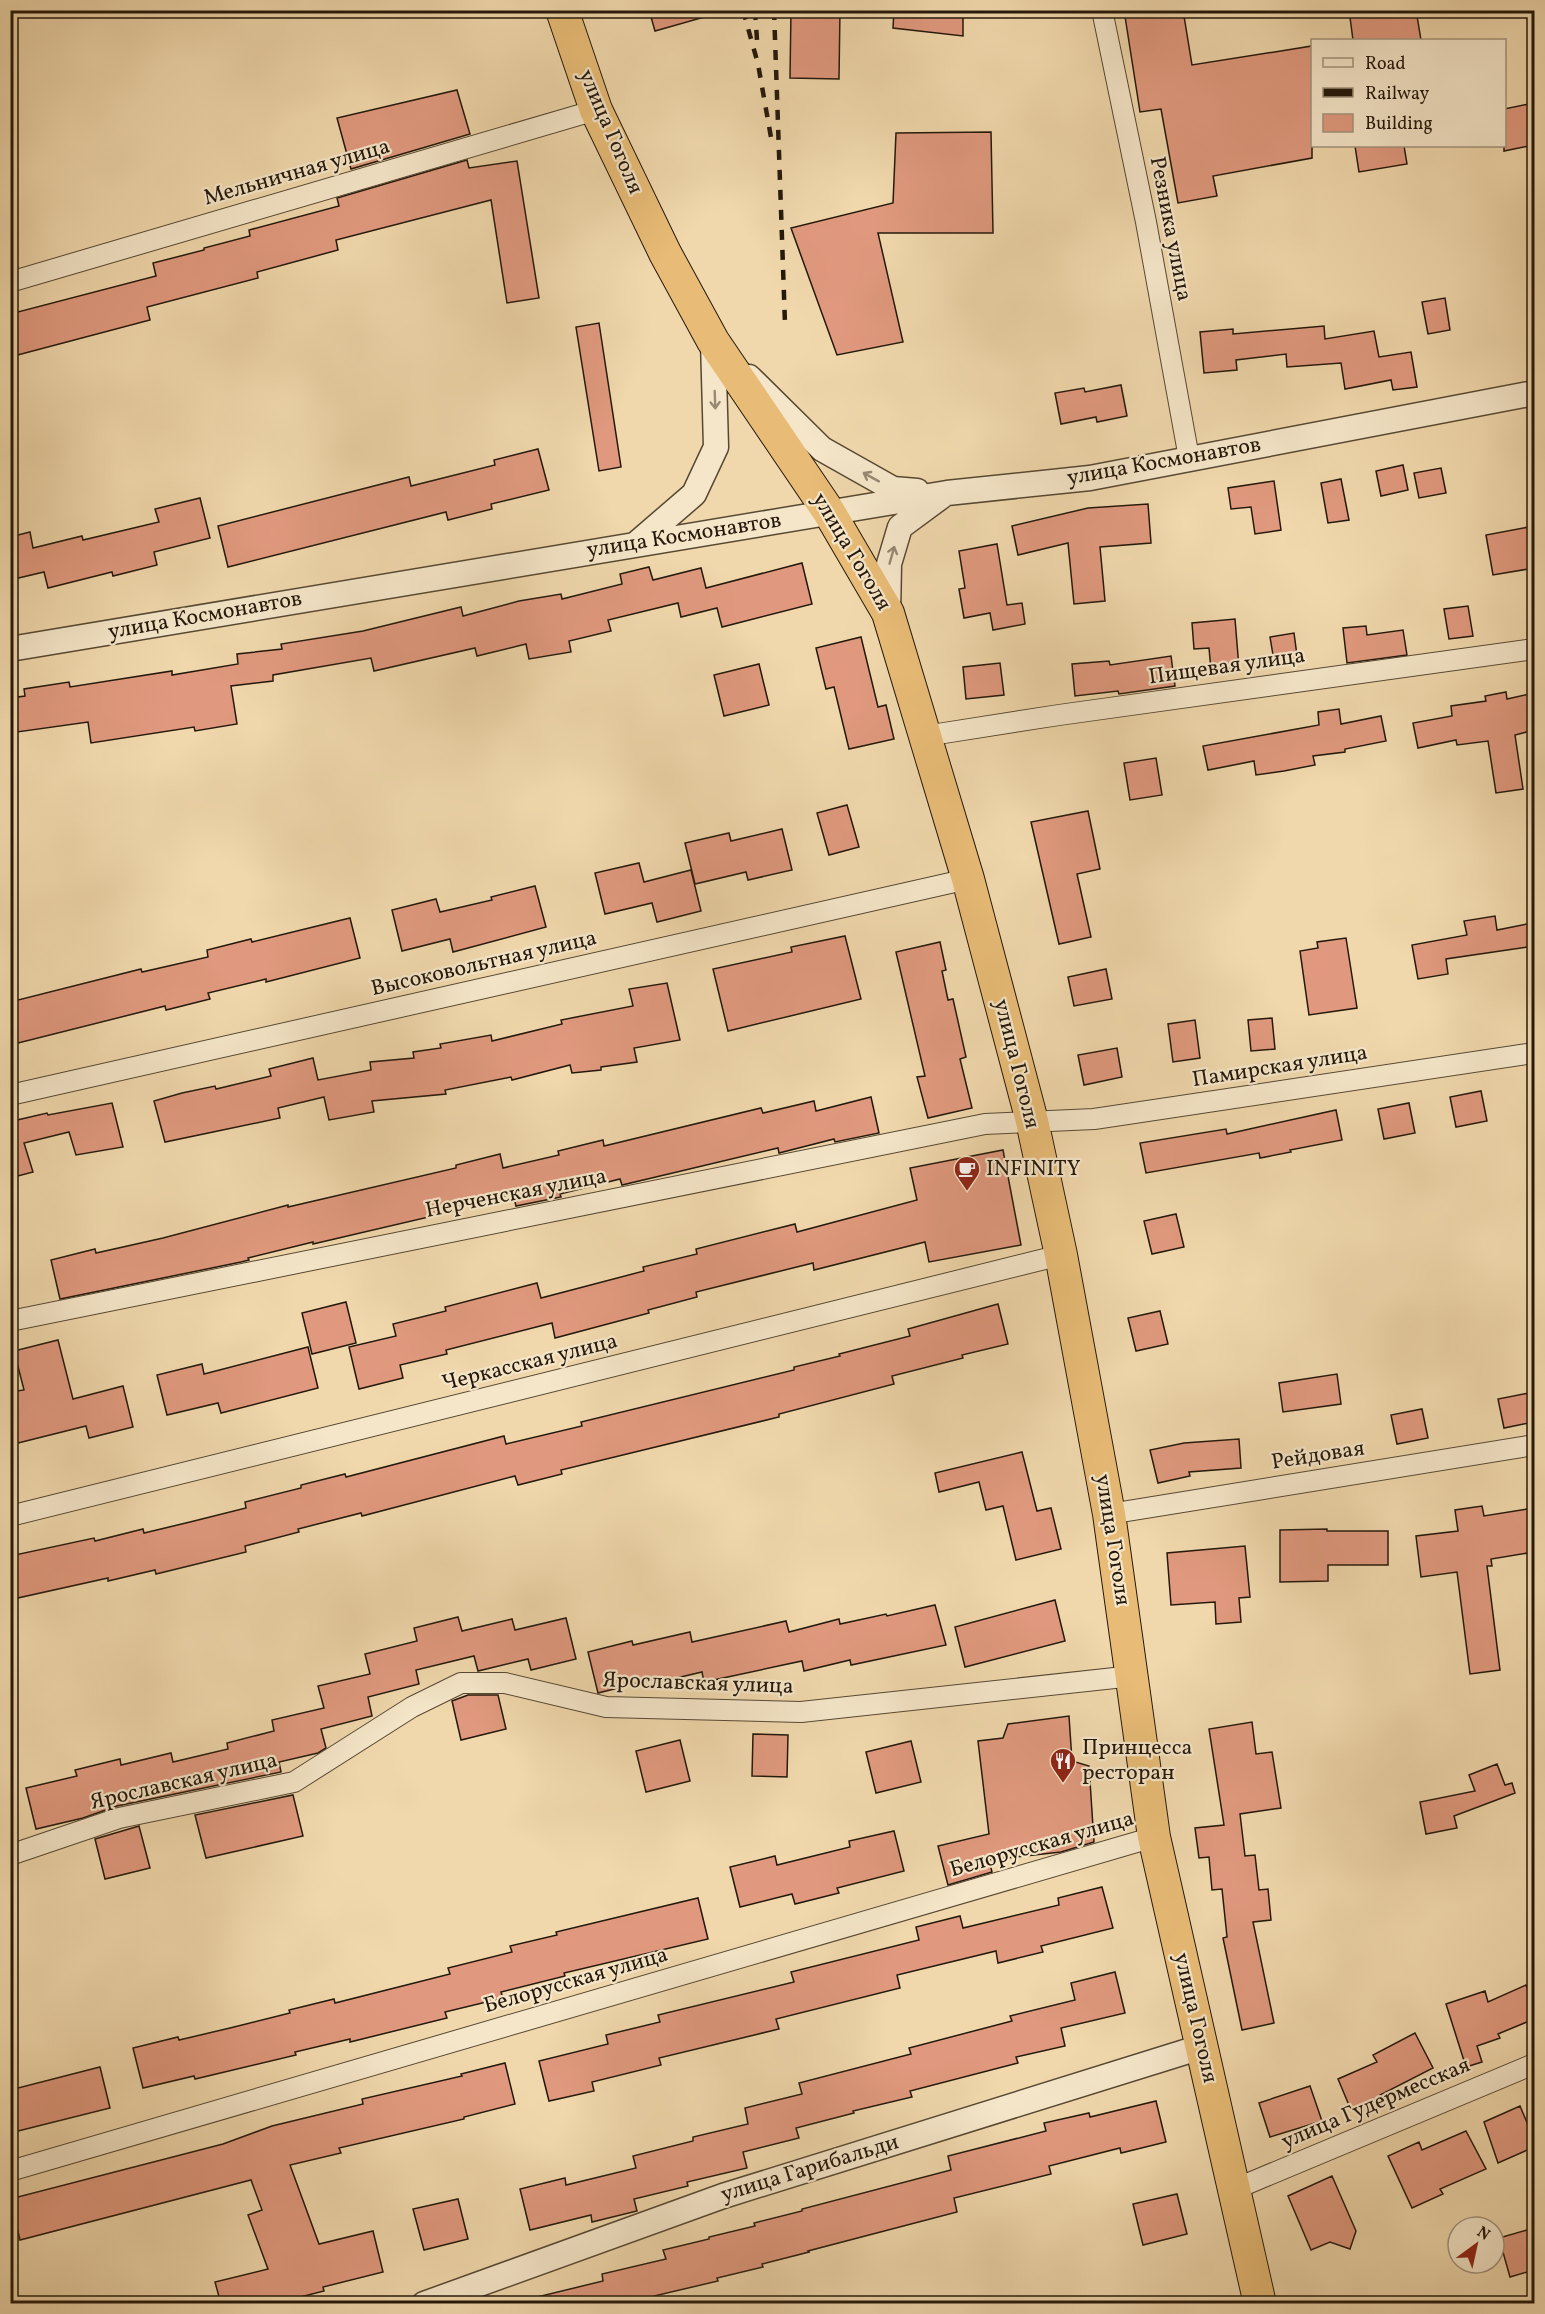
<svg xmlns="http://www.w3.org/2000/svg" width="1545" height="2314" font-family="Vollkorn,serif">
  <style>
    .building { fill: #e0997e; stroke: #24180b; stroke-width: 1.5 }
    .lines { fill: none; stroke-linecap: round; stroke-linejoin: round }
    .minor-casing { stroke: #574833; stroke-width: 22 }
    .tertiary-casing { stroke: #574833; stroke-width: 27 }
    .trunk-casing { stroke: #24180b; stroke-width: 34 }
    .minor { stroke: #f5e6c9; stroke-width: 20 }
    .tertiary { stroke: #f5e6c9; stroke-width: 24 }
    .trunk { stroke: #e8bc76; stroke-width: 32 }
    .rail { stroke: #24180b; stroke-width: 4.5; stroke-dasharray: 10 10; stroke-linecap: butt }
    .oneway { stroke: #978974 }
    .labels { text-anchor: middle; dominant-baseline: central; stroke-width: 4.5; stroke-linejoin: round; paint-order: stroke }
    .street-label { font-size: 22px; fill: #24180b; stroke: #f5e6c9 }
    .poi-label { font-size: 22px; fill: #24180b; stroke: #f5e6c9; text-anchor: start }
  </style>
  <rect width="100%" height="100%" fill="#f0d8ac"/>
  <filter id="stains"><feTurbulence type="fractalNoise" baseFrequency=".00333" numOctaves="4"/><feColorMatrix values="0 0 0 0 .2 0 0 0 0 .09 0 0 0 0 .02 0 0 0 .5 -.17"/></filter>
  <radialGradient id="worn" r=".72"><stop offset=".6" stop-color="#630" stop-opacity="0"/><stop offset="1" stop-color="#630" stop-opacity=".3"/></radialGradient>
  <path class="building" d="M649,10h58l1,6 -53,15z
    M791,10h49l-1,69 -49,-1z
    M894,10h69v26l-70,-8z
    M1124,10h59l9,55 120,-19v112l-99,18 4,20 -39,7 -17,-94 -21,3z
    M1349,10h67l5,30h-68z
    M457,90l13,44 -119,35 -14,-51z
    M1534,103v42l-30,6v-42z
    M991,132l2,101h-115l25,109 -66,13 -46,-127 102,-25 3,-70z
    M1355,146h49l3,18 -48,8z
    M467,160l2,8 48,-7 22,137 -32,5 -16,-103 -155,40 2,10 -81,22 1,6 -111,29 3,13 -140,37v-43l146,-38 -3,-13 51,-13v-2l46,-12 -1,-6 90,-24 -2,-8z
    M1445,298l5,32 -22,4 -6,-32z
    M599,323l22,144 -22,4 -23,-144z
    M1324,326l1,13 49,-8 5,26 32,-5 6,35 -24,3 -2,-10 -46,9 -4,-26 -54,4 -1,-13 -50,6 1,10 -33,3 -4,-41 33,-3v5z
    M1121,385l6,31 -30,6 -1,-5 -35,7 -6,-31 29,-5 1,4z
    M538,449l11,41 -58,14 1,5 -44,11 -2,-8 -218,55 -10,-41 191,-49 2,9 84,-21 -1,-5z
    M1403,465l5,25 -27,6 -5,-25z
    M1441,468l5,25 -27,5 -5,-25z
    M1341,479l8,41 -21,3 -7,-40z
    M1274,481l7,49 -26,4 -4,-27 -20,2 -3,-21z
    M200,498l10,40 -56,14 3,13 -44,11 -1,-4 -64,16 -4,-16 -34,8v-43l20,-5 3,16 49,-12 1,4 76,-18 -4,-13z
    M1148,504l3,39 -51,4 5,54 -31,3 -6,-61 -50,12 -6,-29 76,-18z
    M1534,526v42l-41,7 -7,-40z
    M997,544l10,61 15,-2 3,21 -32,6 -3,-17 -26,5 -5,-29 6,-1 -6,-37z
    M802,563l10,41 -90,23 -5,-19 -36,9 -3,-14 -70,17 3,11 -42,10 2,11 -42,7 -3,-15 -49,12 -2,-8 -101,23 -3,-13 -98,17v6l-42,5 6,38 -42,7 -1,-4 -103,16 -3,-21 -78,11v-35l15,-2 -1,-7 45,-7 1,5 102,-16v4l66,-11 -1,-10 45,-5 -1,-5 82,-13 98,-24 2,9 56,-15 42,-7 1,5 60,-15 -2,-10 29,-7 4,13 48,-12 5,20z
    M1468,606l5,30 -24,3 -5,-30z
    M1235,619l4,49 -28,2 -2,-22 -15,1 -2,-26z
    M1366,626l1,9 36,-5 4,25 -60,8 -4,-35z
    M1294,633l4,30 -23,4 -5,-30z
    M861,637l17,70 8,-2 8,34 -45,10 -15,-62 -8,2 -10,-41z
    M1171,656l4,30 -56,8 -1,-3 -43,5 -3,-32 37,-3 1,4z
    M1000,663l4,32 -38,4 -3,-32z
    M759,664l10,41 -45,11 -10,-41z
    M1506,692l1,7 27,-6v37l-19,5 8,54 -27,4 -8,-52 -31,4 -1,-5 -38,8 -5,-25 39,-7 -1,-10 35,-5 -1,-5z
    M1339,709l2,15 40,-8 5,25 -41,8v3l-32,4 2,9 -31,6 -28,4 -2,-14 -46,9 -5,-24 116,-21 -1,-13z
    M1156,758l6,37 -32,5 -6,-37z
    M847,805l12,42 -30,8 -12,-42z
    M1088,811l12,58 -23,5 14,63 -32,7 -28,-122z
    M782,829l10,41 -44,10 -2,-8 -51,12 -10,-41 44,-10 2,8z
    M639,863l5,19 47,-12 10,41 -44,11 -5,-19 -47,11 -10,-41z
    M535,886l11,41 -93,25 -3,-13 -48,12 -10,-41 44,-11 4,13 52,-12 -1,-3z
    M1495,916l2,14 35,-7 2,23 -88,13 2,15 -30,5 -6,-34 55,-10 -3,-14z
    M350,918l10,40 -94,24v-3l-58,14 2,6 -44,11 -1,-4 -155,39v-43l131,-33 1,3 66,-15 -1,-7 44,-11 1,3z
    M845,936l16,63 -133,32 -15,-62 79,-17 -1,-5z
    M1346,938l11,70 -48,7 -9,-64 18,-3 -1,-6z
    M940,942l6,28 -4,1 6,29 5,-1 13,58 -6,2 12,49 -44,10 -11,-41 8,-1 -29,-124z
    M1106,969l6,30 -38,7 -6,-29z
    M667,983l13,57 -46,8 3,14 -36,5v3l-29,3 -2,-8 -58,15 -1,-3 -66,13 1,4 -74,7 2,11 -45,8 -5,-23 -46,11 2,10 -115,24 -11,-41 28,-8 33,-7 1,3 55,-13 -2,-7 44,-11 5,22 53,-10 -1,-8 44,-4 -1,-6 28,-4 -1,-4 51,-9 1,6 70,-17 -1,-4 72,-14 -4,-17z
    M1272,1018l3,31 -24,2 -3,-31z
    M1195,1020l5,38 -27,4 -5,-38z
    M1117,1048l5,29 -38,8 -6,-30z
    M1481,1091l6,30 -31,6 -6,-30z
    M871,1097l8,36 -44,9 -1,-3 -55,14 -1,-5 -156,37 -2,-6 -60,15 1,3 -45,9 -3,-12 -50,12v3l-150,35v-2l-65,16 1,2 -8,2 -181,37 -9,-39 44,-11 1,4 67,-15 125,-33v2l168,-39v-3l44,-11 3,14 56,-13 -1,-4 45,-11 1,6 157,-38 2,5 51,-12 2,10z
    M112,1103l11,44 -47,8 -7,-23 -45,11 9,29 -23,6v-64l5,-1 2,7 30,-7 1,2z
    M1409,1103l6,30 -31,6 -6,-30z
    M1336,1110l6,30 -52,10 1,2 -31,6 -1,-5 -113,20 -6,-30 86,-14 1,5z
    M1003,1150l18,95 -92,17 -4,-20 -111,28 -1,-7 -117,29 1,5 -49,13 1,3 -94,25 -3,-15 -106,27 1,4 -47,11 3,13 -44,11 -10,-42 47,-11 -3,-12 53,-13 -1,-4 92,-24 4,15 103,-27 -1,-4 54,-13 -1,-5 99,-25 2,8 120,-32 -7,-32z
    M1176,1214l8,33 -32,7 -8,-33z
    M346,1302l10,41 -44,11 -10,-41z
    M998,1304l10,40 -46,11 1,3 -71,18 2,8 -115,30v3l-218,53 1,4 -44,11 -3,-9 -153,40 -1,-3 -63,16 1,3 -54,14 1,6 -90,22 -1,-4 -47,11v-3l-95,21 -3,-9v-34l84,-18 1,3 48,-12 1,4 46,-11 56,-14 -1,-6 56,-14v-3l44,-11 1,3 158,-41 2,8 76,-18 -1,-4 213,-52v-3l46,-11 -1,-2 71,-18 -2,-7z
    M1160,1311l8,33 -32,7 -8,-33z
    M58,1340l15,59 50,-13 10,41 -44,11 -3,-12 -76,19v-53l14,-2 -10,-39z
    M308,1347l10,41 -97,25 -3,-10 -51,12 -10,-40 45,-11 2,10z
    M1337,1374l4,30 -58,8 -4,-29z
    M1529,1393l5,29 -30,6 -6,-29z
    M1422,1409l6,29 -31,6 -6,-29z
    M1239,1439l2,29 -52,4 1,4 -32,7 -8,-33 34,-7z
    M1022,1452l15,59 14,-3 10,41 -45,11 -13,-54 -17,4 -7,-28 -40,10 -4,-19z
    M1482,1506l2,10 50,-8v44l-43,7 1,7h-5l13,104 -30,4 -13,-102 -36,5 -5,-41 42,-5 -3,-21z
    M1327,1529v2h61v34h-60v16l-48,1v-52z
    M1245,1546l5,51 -11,1 2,24 -25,2 -1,-22 -44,3 -4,-52z
    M1055,1600l10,41 -100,26 -10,-40z
    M935,1605l11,40 -95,20 -1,-5 -46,11 -2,-10 -98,21 -2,-10 -47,11 -1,-4 -56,14 -10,-41 44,-11 1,4 57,-13 2,10 94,-21 3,11 50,-13 1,5 46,-10 1,2z
    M458,1617l4,14 50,-12 3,11 51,-12 10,41 -45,11 -3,-11 -50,12 -4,-15 -58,14 3,14 -51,13 4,19 -51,13 5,19 -8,5 -39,9 2,10 -164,34 -34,12 -47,11 -10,-41 51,-12 -2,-6 45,-11 1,6 50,-12 2,9 55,-13 -1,-6 47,-12 -2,-11 52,-12 -6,-22 52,-12 -5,-20 52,-13 -3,-13z
    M468,1695h30l8,34 -45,11 -9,-39z
    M1069,1716l3,45 17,5 5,76 -33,10 -72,8 3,12 -44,13 -10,-39 51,-12 -11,-93 25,-3 5,-14z
    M1252,1722l4,32 16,-2 9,56 -41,6 5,42 10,-1 4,35 9,-1 3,31 -18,2 21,101 -32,7 -19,-92 4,-1 -5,-48 -10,1 -3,-33 -10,1 -4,-30 29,-3 -15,-96z
    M753,1734l35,1 -1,42 -35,-1z
    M680,1740l10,41 -44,11 -10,-41z
    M911,1741l10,41 -45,11 -10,-41z
    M1497,1764l8,21 7,-2 3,10 -61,23 3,12 -31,6 -6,-32 55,-11 -6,-16z
    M293,1795l10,41 -97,22 -11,-43z
    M139,1826l11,42 -45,11 -10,-40z
    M894,1831l10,40 -67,17 2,5 -44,11 -3,-10 -52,13 -10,-40 45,-11 2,9 73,-18 -1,-6z
    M1102,1887l11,41 -72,18 2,6 -45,11 -2,-12 -99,24 3,13 -124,31 3,10 -120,29 2,7 -69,17 2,9 -45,10 -10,-40 69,-17 -2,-9 54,-13 -2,-7 136,-33 -3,-10 128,-32 -3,-13 44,-11 3,12 96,-23 -1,-7z
    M698,1898l10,41 -144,34 1,3 -64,16 2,6 -58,14 2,6 -97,24v-3l-55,13 1,3 -101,24 -1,-3 -51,12 -10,-40 45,-11 1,3 51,-12 60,-15 -1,-3 45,-11 1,4 115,-29 -2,-6 64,-16 -2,-6 47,-11 -1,-3z
    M1115,1972l10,41 -64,15 4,18 -49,11 2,6 -108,28 2,6 -59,14 1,2 -58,15 3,10 -56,14 4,16 -60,14 1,4 -54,13 3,12 -45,11 -1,-7 -61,15 -10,-41 45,-11 1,7 70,-17 -3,-12 60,-15v-4l55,-13 -3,-16 57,-14 -3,-11 112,-29 -2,-6 103,-27 -2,-5 65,-16 -4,-17z
    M1526,1985l8,21v13l-36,15 2,4 -23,8 5,16 -16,5 -20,-63 39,-13 3,11z
    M1415,2033l18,35 -53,27 1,2 -30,13 -13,-31 39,-17 -4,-7z
    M505,2063l10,41 -51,13v2l-125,29 2,5 -51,12 29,79 54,-13 10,41 -60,15 1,4 -51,13h-52l-6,-22 53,-13 -20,-54 14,-5 -11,-30 -231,60 -10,-41 213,-55 49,-18 91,-22 -1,-5 100,-23 -1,-2z
    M100,2067l10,41 -100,25v-43z
    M1310,2086l12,35 -52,16 -11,-34z
    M1156,2101l10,41 -45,11 -1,-5 -71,18 2,8 -97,24 3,14 -149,39 1,1 -47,12 1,3 -46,11 1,3 -64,15 2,8h-118l-1,-7 66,-16 -1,-7 64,-15 -3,-9 46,-11v-2l46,-11 -1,-3 48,-12v-2l149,-39 -3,-14 98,-25 -2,-8 45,-10 1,4z
    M1520,2106l14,33v8l-36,16 -14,-41z
    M1466,2131l20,38 -46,20 3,5 -31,14 -24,-52 31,-14 3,8z
    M1332,2176l24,55 -6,18 -20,-7 -19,8 -23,-54z
    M1177,2194l10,40 -44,11 -10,-41z
    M458,2199l10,40 -44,11 -11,-41z
    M1534,2228v42l-24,7 -11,-39z"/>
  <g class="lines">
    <g class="minor-casing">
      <path id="minor" d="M1102,10l44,212 43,236
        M10,282l586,-172
        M925,736l134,-21 475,-66
        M10,1095l958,-216
        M10,1321l975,-197 109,-5 440,-66
        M1109,1514l425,-69
        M10,1516l1051,-261
        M10,1855l109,-37 175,-36 118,-75 49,-24h44l101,24 195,5 332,-36
        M10,2171l1144,-334
        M1235,2189l299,-125"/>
    </g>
    <g class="tertiary-casing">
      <path id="tertiary" d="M749,377l73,72 71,40 24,2
        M636,544l58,-50 22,-47 -3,-106
        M888,613l1,-49 11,-37 42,-31
        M10,649l937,-156 143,-15 444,-85
        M424,2304l299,-108 478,-149"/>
    </g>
    <g class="trunk-casing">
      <path id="trunk" d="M562,10l34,100 69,143 48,88 116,171 59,101 80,266 64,242 29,134 48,259 45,323 106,467"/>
    </g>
    <use href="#minor" class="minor"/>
    <use href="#tertiary" class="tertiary"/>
    <use href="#trunk" class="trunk"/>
    <path class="rail" d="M743,10l15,54 14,79
      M755,10l2,30
      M774,10l11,314"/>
  </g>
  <defs><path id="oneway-shaft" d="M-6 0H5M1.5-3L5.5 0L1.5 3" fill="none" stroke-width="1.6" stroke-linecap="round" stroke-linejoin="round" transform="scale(1.5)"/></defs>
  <g class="oneway">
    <use href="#oneway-shaft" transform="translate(715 400) rotate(88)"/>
    <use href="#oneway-shaft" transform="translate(871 477) rotate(-151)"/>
    <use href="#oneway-shaft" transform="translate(892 555) rotate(-74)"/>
  </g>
  <defs>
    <g id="cafe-pin" transform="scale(1.35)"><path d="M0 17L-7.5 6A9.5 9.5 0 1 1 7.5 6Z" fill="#8f2418" stroke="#f5e6c9"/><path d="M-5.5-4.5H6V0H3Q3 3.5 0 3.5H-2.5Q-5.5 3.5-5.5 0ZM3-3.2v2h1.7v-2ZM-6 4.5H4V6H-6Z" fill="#fff"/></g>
    <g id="restaurant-pin" transform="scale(1.35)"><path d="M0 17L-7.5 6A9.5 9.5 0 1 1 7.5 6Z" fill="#8f2418" stroke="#f5e6c9"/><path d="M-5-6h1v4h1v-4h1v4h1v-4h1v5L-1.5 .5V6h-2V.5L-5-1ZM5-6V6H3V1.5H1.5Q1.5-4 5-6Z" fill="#fff"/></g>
  </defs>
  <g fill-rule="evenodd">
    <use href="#cafe-pin" x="967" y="1169"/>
    <use href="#restaurant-pin" x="1063" y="1761"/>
  </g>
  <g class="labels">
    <g class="street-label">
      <text transform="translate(610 132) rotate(67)">улица Гоголя</text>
      <text transform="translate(297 173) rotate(-16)">Мельничная улица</text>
      <text transform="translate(1170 229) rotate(79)">Резника улица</text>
      <text transform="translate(1164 462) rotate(-10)">улица Космонавтов</text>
      <text transform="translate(684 536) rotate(-9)">улица Космонавтов</text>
      <text transform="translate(851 552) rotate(59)">улица Гоголя</text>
      <text transform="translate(205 616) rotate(-10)">улица Космонавтов</text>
      <text transform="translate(1227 667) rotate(-8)">Пищевая улица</text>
      <text transform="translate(484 964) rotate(-13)">Высоковольтная улица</text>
      <text transform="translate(1016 1064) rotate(76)">улица Гоголя</text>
      <text transform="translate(1280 1067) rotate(-9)">Памирская улица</text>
      <text transform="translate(516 1194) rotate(-11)">Нерченская улица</text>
      <text transform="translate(530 1363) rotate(-14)">Черкасская улица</text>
      <text transform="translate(1318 1456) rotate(-9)">Рейдовая</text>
      <text transform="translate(1112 1540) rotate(81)">улица Гоголя</text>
      <text transform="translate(698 1684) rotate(2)">Ярославская улица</text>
      <text transform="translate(184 1782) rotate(-13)">Ярославская улица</text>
      <text transform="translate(1042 1845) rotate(-16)">Белорусская улица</text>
      <text transform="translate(576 1981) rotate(-16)">Белорусская улица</text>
      <text transform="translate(1195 2018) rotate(77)">улица Гоголя</text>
      <text transform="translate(1376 2104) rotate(-23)">улица Гудермесская</text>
      <text transform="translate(810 2169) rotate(-17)">улица Гарибальди</text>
    </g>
    <g class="poi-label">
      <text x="986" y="1169">INFINITY</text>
      <text x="1082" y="1748">Принцесса<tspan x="1082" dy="25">ресторан</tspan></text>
    </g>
  </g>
  <rect width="1545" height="2314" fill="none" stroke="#f0d8ac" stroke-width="36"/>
  <rect x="12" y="12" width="1521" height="2290" fill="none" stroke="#24180b" stroke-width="3"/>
  <rect x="18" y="18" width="1509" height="2278" fill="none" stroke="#24180b" stroke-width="1.5"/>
  <rect x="1311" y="39" width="195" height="108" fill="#f5e6c9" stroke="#a1947d" stroke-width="1.5"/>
  <rect x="1323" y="58" width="30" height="9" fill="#f5e6c9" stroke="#a1947d" stroke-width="1.5"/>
  <text x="1365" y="69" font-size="18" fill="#24180b">Road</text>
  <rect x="1323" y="88" width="30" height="9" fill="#24180b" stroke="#a1947d" stroke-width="1.5"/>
  <text x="1365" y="99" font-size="18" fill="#24180b">Railway</text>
  <rect x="1323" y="114" width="30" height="18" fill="#e0997e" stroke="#a1947d" stroke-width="1.5"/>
  <text x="1365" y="129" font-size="18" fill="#24180b">Building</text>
  <g transform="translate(1476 2245) rotate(33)"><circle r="28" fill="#f5e6c9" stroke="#a1947d" stroke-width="1.5"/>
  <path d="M0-4.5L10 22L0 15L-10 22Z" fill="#8f2418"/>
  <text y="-9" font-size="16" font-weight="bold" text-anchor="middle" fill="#24180b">N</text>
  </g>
  <rect width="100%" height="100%" filter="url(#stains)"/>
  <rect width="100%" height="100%" fill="url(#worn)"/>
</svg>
